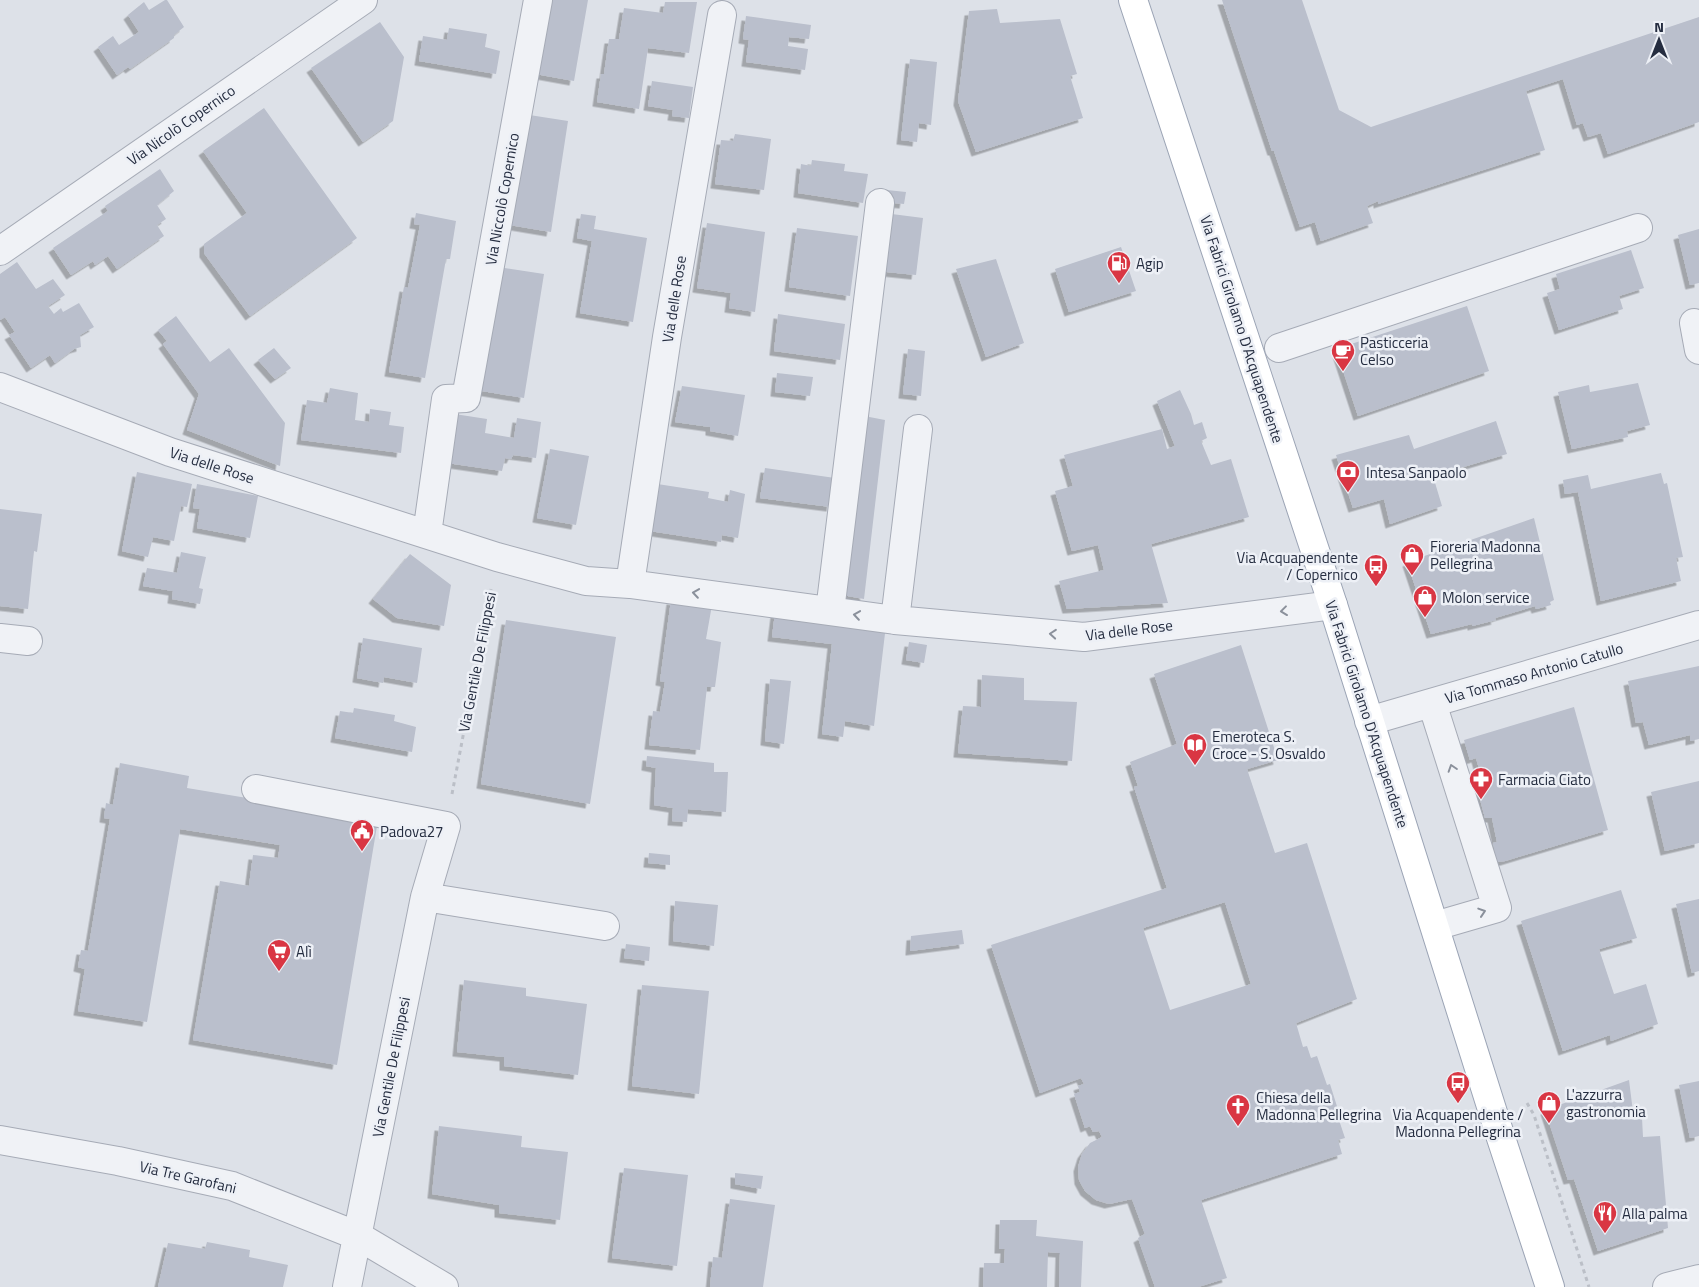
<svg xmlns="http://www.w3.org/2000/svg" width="1699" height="1287" font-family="'Titillium Web',sans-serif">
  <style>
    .building { fill: #babfcc; fill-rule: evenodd; filter: url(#shadow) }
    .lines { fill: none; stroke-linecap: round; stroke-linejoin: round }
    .minor-casing { stroke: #a6abb6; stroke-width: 30 }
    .major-casing { stroke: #9ba4b5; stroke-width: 30 }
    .path { stroke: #bbbfc7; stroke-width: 3; stroke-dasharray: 4 4; stroke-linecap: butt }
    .minor { stroke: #f0f2f6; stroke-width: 28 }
    .major { stroke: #fff; stroke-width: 28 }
    .oneway { stroke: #8a909b }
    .labels { text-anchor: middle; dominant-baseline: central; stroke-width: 5; stroke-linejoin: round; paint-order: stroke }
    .street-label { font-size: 15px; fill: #252d40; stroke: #edf0f6 }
    .poi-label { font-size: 15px; fill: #252d40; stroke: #edf0f6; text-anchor: start }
  </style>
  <defs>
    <filter id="shadow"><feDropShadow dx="-4.5" dy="4.5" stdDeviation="0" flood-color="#0004"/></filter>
  </defs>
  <rect width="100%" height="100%" fill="#dde1e8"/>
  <path class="building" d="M165,0h2l17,27 -10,8v3l-44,31 -2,-2 -11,8 -19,-28 15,-11 6,9 20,-13 -11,-17 16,-13 5,8z
    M542,0h46l-14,81 -44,-8z
    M1222,0h80l37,110 32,17 328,-110v105l-91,32 -7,-21 -13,4 -5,-14 -6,2 -14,-46 -37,12 19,59 -167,54v-3l-11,5 6,17 -52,18 -6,-19 -15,5 -26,-76h-2z
    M665,2h32l-8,51 -41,-5 -9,61 -42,-7 4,-28h3l5,-35h10l5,-31 39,5z
    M997,9l3,14 60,-4 17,55 -7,2 13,42 -107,34 -18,-51 11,-90z
    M746,16l65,9 -2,14 -20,-2 -1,9 20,3 -3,21 -59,-8 3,-22 -6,-1z
    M380,22l24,35 -11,64 -30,21 -52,-74z
    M449,28l38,6 -2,13 15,4 -4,23 -77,-13 4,-25 24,4z
    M910,59l27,3 -6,63 -12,-2 -2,19 -16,-2z
    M652,81l41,6 -4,31 -17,-2 1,-6 -25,-4z
    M264,108l93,130 -107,78 -46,-63v-9l43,-31 -44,-62z
    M523,114l45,7 -17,111 -47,-8z
    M735,134l36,5 -7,51 -49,-6 6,-44 12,1z
    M812,160l33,4 -1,7 24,3 -5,29 -65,-10 3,-29 10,2z
    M160,169l14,22 -17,14 9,14 -9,6 7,11 -47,33 -9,-13 -13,9 -2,-4 -22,14 -18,-27 55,-37 -3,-5z
    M887,190l19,2 -2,12 -19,-2z
    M416,213l40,8 -6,38h-4l-21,119 -36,-6 15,-85 4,1 12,-63 -6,-1z
    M884,213l39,5 -7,57 -39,-4z
    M581,214l15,2 -2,13 53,9 -14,84 -53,-9 12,-72 -15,-3z
    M707,223l58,9 -10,80 -26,-4 2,-15 -34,-5z
    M797,228l61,8 -8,60 -61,-9z
    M1699,229v54l-9,2 -12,-50z
    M1121,247l15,44 -67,21 -14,-43z
    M1631,250l13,38 -25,8 4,13 -64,21 -12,-37 13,-4 -4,-15z
    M996,259l28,84 -38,14 -30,-88z
    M17,262l19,27 17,-10 12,16 -17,11 6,8 7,-6 2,4 16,-9 15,24 -14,8 1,12 -7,2 -19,14 -5,-8 -19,13 -22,-33 6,-3 -10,-15 -5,3v-46z
    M498,267l46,7 -20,124 -48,-8z
    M1467,306l22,65 -131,45 -22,-67z
    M778,314l67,10 -5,36 -66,-9z
    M176,316l34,46 19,-14 56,75 -5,43 -93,-36 12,-36 -36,-50 4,-3 -9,-11z
    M274,348l17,20 -16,11 -17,-19z
    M908,349l17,2 -4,45 -18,-2z
    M777,373l36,4 -3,19 -35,-4z
    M1638,383l12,42 -23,6 1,6 -56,12 -14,-57 31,-7 1,7z
    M682,386l63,9 -7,41 -28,-5v-4l-35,-5z
    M330,388l28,5 -3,27 14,2 1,-13 21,3 -2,13 15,2 -3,26 -100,-13 6,-40 20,3z
    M1180,390l11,24 3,11 8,-3 5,16 -6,3 10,24 20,-6 18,58 -98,27 17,59 -101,6 -8,-28 45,-11 -6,-25 -26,6 -17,-60 18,-5 -9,-31 98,-26 5,20 8,-3 -18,-45z
    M448,413l39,6 -2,14 29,5 3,-20 24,4 -5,36 -23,-3 -2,4 -6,-1 -3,13 -62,-9z
    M859,415l26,5 -21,179 -27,-5z
    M1496,421l11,33 -74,22 9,30 -52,18 -6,-25 -31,9 -17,-53 73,-20 5,14z
    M550,449l39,7 -13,69 -39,-7z
    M765,468l70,10 -4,29 -71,-9z
    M137,472l55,12 -5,23 -6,-1 -7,35 -21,-4 -5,20 -26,-6z
    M1661,473l3,11 3,-1 16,74 -7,1 5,23 -80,20 -23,-109 -13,2 -2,-14 25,-5 3,14z
    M651,483l58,9 -1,6 20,4 2,-12 15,4 -7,44 -16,-3 -1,7 -78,-12z
    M197,484l61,12 -8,42 -53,-10 3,-19 -7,-1z
    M0,509l42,5 -5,38 -3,-1 -6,58 -28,-3z
    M1534,518l20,82 -4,2 1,3 -15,4 -1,-3 -40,12 1,2 -24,6v-2l-41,10 -24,-72z
    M181,552l25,5 -7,31 4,1 -3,15 -28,-5 1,-8 -30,-5 4,-18 30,5z
    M410,554l41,31 -7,41 -47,-8 -24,-19z
    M671,600l41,5 -6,34 15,3 -6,45h-8l-7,63 -51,-5 4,-34 7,1 5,-30 -5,-1z
    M775,613l111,12 -12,101 -29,-5 -2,16 -21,-3 10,-90 -60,-7z
    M506,620l110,17 -26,167 -109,-20z
    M363,638l59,10 -5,35 -33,-6 -1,6 -26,-5z
    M909,642l18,3 -3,18 -18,-3z
    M1241,645l37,115 -31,9 28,84 32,-10 50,156 -61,24 7,24 4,-1 4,12 6,-2 10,29 3,-1 10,32 -2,1 7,21 -7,2 4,14 -141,46 26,78 -29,9h-43l-17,-49 7,-4 -13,-35 -23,5 -13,-4 -11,-9 -6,-11 -1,-13 4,-13 8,-11 12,-6 -3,-6 -6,1 -3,-6 -5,2 -11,-34 6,-2 -2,-6 6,-2 -3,-6 -41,15 -49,-148 176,-57 -33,-101 4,-1 -8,-24 47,-18 -23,-70zM1225,902l26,82 -81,26 -27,-82z
    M1699,666v73l-9,2v-6l-41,10 -6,-23 -7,1 -8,-42z
    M982,675l42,3v22l53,2 -5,59 -114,-8 5,-47 18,1z
    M770,679l21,2 -7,63 -19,-3z
    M1574,707l34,123 -103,31 -8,1 -4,-19 4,-1 -5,-24h-7l-10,-38 7,-1 -6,-21 -6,2 -6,-20z
    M354,708l41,7 -1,6 22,6 -4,25 -77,-14 5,-27 13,2z
    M647,756l67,7v9h14l-2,40 -38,-3 -1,13 -15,-1 1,-13 -19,-3 2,-37 -10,-2z
    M120,763l69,13 -2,12 191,32 -41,245 -144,-25 27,-159 29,5 4,-31 25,3 2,-13 -100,-16 -33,193 -69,-11 7,-42 -7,-2 3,-17 7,1 22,-132 -6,-1 2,-15 7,2z
    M1699,781v62l-34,8 -14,-59z
    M649,853l21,2v10l-22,-2z
    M1621,890l16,48 -38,11 15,45 32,-10 12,40 -47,17 -1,-6 -47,16 -42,-130z
    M1699,899v72l-7,2 -16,-69z
    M675,901l43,4 -4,41 -41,-5z
    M962,930l2,14 -54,7 1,-15z
    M626,944l24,3 -1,14 -25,-3z
    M464,980l62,8v8l61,8 -9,71 -74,-9v-9l-47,-5z
    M642,985l67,6 -10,103 -67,-8z
    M1629,1080l5,40 8,-2 1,19 17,-1 8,92 -70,23 -24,-72 -6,1 -23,-70z
    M1699,1081v55l-9,2 -11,-53z
    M439,1126l83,10 -1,11 47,5 -8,68 -61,-7v-8l-67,-11z
    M624,1168l64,7 -11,91 -65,-8z
    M735,1173l28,3 -2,13 -26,-5z
    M730,1199l45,6 -12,82h-53l3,-30 9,1z
    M1000,1220h37l-1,16 47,5 -2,46h-22l1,-34 -12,-1 -1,35h-64l1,-24h20l1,-14h-6z
    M207,1242l43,8 -1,7 39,8 -5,22h-125l10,-44 37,6z"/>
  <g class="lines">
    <g class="minor-casing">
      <path id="minor" d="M0,251l363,-251
        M1694,323l5,27
        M1279,348l359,-120
        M0,387l170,65 327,105 89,24 44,3 265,36 189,17 249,-32
        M427,534l19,-135 20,-1 72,-398
        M630,584l37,-247 55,-322
        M830,611l50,-408
        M895,620l23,-191
        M0,638l28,3
        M1432,703l65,205 -62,18
        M1369,721l330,-96
        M256,789l190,37 -21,71
        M0,1140l118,21 114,25 126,50 86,51
        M347,1287l78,-390 180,29
        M1667,1287l32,-8"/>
    </g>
    <g class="major-casing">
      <path id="major" d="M1133,0l200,605 168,533 49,149"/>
    </g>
    <path class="path" d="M452,794l39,-205
      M1527,1103l7,12 55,172"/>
    <use href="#minor" class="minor"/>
    <use href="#major" class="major"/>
  </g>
  <defs><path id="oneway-chevron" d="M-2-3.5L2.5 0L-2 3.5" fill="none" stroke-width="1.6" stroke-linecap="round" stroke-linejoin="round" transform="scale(1.25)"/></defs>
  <g class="oneway">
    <use href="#oneway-chevron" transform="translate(696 593) rotate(-172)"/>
    <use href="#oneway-chevron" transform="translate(1284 611) rotate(173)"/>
    <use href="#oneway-chevron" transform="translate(857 615) rotate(-172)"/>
    <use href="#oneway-chevron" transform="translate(1053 634) rotate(-175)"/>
    <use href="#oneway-chevron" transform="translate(1452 768) rotate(-108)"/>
    <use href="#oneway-chevron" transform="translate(1482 912) rotate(-18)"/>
  </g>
  <defs>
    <g id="fuel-pin" transform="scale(1.25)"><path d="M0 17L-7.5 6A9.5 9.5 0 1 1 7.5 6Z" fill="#d93643" stroke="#edf0f6"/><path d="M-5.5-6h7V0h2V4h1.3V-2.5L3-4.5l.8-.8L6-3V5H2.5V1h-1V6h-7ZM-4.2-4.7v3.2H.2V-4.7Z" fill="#fff"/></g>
    <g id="cafe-pin" transform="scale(1.25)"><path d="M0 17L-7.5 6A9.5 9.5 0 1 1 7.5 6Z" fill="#d93643" stroke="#edf0f6"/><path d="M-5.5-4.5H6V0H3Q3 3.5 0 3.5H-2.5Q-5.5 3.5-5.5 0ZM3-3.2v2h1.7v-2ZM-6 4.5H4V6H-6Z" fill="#fff"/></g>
    <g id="bank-pin" transform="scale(1.25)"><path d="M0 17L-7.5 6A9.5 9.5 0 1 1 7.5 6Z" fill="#d93643" stroke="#edf0f6"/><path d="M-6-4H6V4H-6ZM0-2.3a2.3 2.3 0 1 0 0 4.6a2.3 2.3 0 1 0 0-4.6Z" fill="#fff"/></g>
    <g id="shop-pin" transform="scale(1.25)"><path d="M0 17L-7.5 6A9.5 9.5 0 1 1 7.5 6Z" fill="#d93643" stroke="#edf0f6"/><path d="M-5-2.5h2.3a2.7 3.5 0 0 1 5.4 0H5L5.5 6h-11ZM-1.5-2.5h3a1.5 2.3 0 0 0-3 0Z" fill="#fff"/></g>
    <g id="bus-pin" transform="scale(1.25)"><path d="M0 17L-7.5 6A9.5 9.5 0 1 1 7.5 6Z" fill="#d93643" stroke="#edf0f6"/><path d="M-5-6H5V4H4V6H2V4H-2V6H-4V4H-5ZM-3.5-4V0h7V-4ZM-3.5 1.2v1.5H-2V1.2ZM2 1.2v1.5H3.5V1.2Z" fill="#fff"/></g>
    <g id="library-pin" transform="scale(1.25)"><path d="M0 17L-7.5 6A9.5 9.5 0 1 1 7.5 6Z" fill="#d93643" stroke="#edf0f6"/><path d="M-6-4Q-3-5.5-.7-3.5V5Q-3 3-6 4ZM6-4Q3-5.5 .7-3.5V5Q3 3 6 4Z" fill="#fff"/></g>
    <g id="pharmacy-pin" transform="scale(1.25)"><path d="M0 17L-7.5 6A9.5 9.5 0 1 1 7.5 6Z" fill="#d93643" stroke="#edf0f6"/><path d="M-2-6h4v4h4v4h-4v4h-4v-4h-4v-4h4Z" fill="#fff"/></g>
    <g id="civic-pin" transform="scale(1.25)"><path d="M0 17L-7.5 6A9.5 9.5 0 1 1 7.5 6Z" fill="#d93643" stroke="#edf0f6"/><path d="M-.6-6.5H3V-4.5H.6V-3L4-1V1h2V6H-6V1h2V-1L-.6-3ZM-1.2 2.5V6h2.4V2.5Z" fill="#fff"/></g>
    <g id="supermarket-pin" transform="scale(1.25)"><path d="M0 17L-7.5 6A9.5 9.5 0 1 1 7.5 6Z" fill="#d93643" stroke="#edf0f6"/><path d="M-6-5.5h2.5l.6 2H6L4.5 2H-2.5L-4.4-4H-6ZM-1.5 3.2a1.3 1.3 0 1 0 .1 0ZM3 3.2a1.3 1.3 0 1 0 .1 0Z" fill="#fff"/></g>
    <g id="church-pin" transform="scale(1.25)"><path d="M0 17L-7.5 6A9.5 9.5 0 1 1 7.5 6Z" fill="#d93643" stroke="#edf0f6"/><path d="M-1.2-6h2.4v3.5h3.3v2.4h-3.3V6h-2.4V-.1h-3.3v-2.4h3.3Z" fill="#fff"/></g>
    <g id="restaurant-pin" transform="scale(1.25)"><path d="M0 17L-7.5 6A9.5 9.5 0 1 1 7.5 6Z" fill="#d93643" stroke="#edf0f6"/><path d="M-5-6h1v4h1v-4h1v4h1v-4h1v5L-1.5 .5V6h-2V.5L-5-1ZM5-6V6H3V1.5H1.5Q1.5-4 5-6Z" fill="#fff"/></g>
  </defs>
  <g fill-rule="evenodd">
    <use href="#fuel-pin" x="1119" y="263"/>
    <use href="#cafe-pin" x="1343" y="351"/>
    <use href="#bank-pin" x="1348" y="472"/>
    <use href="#shop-pin" x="1412" y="555"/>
    <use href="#bus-pin" x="1376" y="566"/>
    <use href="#shop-pin" x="1425" y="597"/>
    <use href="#library-pin" x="1195" y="745"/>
    <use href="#pharmacy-pin" x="1481" y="779"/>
    <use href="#civic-pin" x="362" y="831"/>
    <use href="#supermarket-pin" x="279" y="951"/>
    <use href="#bus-pin" x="1458" y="1083"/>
    <use href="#shop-pin" x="1549" y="1103"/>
    <use href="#church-pin" x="1238" y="1106"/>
    <use href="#restaurant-pin" x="1605" y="1213"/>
  </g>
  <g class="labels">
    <g class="street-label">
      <text transform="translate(181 125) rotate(-35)">Via Nicolò Copernico</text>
      <text transform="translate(502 199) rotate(-80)">Via Niccolò Copernico</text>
      <text transform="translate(674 299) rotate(-81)">Via delle Rose</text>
      <text transform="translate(1242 329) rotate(72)">Via Fabrici Girolamo D'Acquapendente</text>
      <text transform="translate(212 465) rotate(18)">Via delle Rose</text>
      <text transform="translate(1129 630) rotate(-7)">Via delle Rose</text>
      <text transform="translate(477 662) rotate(-79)">Via Gentile De Filippesi</text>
      <text transform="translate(1534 673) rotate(-16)">Via Tommaso Antonio Catullo</text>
      <text transform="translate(1367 714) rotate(72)">Via Fabrici Girolamo D'Acquapendente</text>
      <text transform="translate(391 1067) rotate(-79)">Via Gentile De Filippesi</text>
      <text transform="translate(188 1177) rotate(13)">Via Tre Garofani</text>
    </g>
    <g class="poi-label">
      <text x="1136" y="263">Agip</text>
      <text x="1360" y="342">Pasticceria<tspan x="1360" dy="17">Celso</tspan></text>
      <text x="1366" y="472">Intesa Sanpaolo</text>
      <text x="1430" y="546">Fioreria Madonna<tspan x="1430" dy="17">Pellegrina</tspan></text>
      <text x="1358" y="557" text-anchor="end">Via Acquapendente<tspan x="1358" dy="17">/ Copernico</tspan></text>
      <text x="1442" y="597">Molon service</text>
      <text x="1212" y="736">Emeroteca S.<tspan x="1212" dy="17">Croce - S. Osvaldo</tspan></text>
      <text x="1498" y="779">Farmacia Ciato</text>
      <text x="380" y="831">Padova27</text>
      <text x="296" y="951">Alì</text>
      <text x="1566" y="1094">L'azzurra<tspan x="1566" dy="17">gastronomia</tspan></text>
      <text x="1256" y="1097">Chiesa della<tspan x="1256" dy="17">Madonna Pellegrina</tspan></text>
      <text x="1458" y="1114" text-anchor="middle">Via Acquapendente /<tspan x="1458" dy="17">Madonna Pellegrina</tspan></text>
      <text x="1622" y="1213">Alla palma</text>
    </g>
  </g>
  <g transform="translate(1659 40)" stroke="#edf0f6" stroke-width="4" paint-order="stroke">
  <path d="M0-4L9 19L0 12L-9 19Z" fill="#252d40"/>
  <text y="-8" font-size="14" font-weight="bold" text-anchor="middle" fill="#252d40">N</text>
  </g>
</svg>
